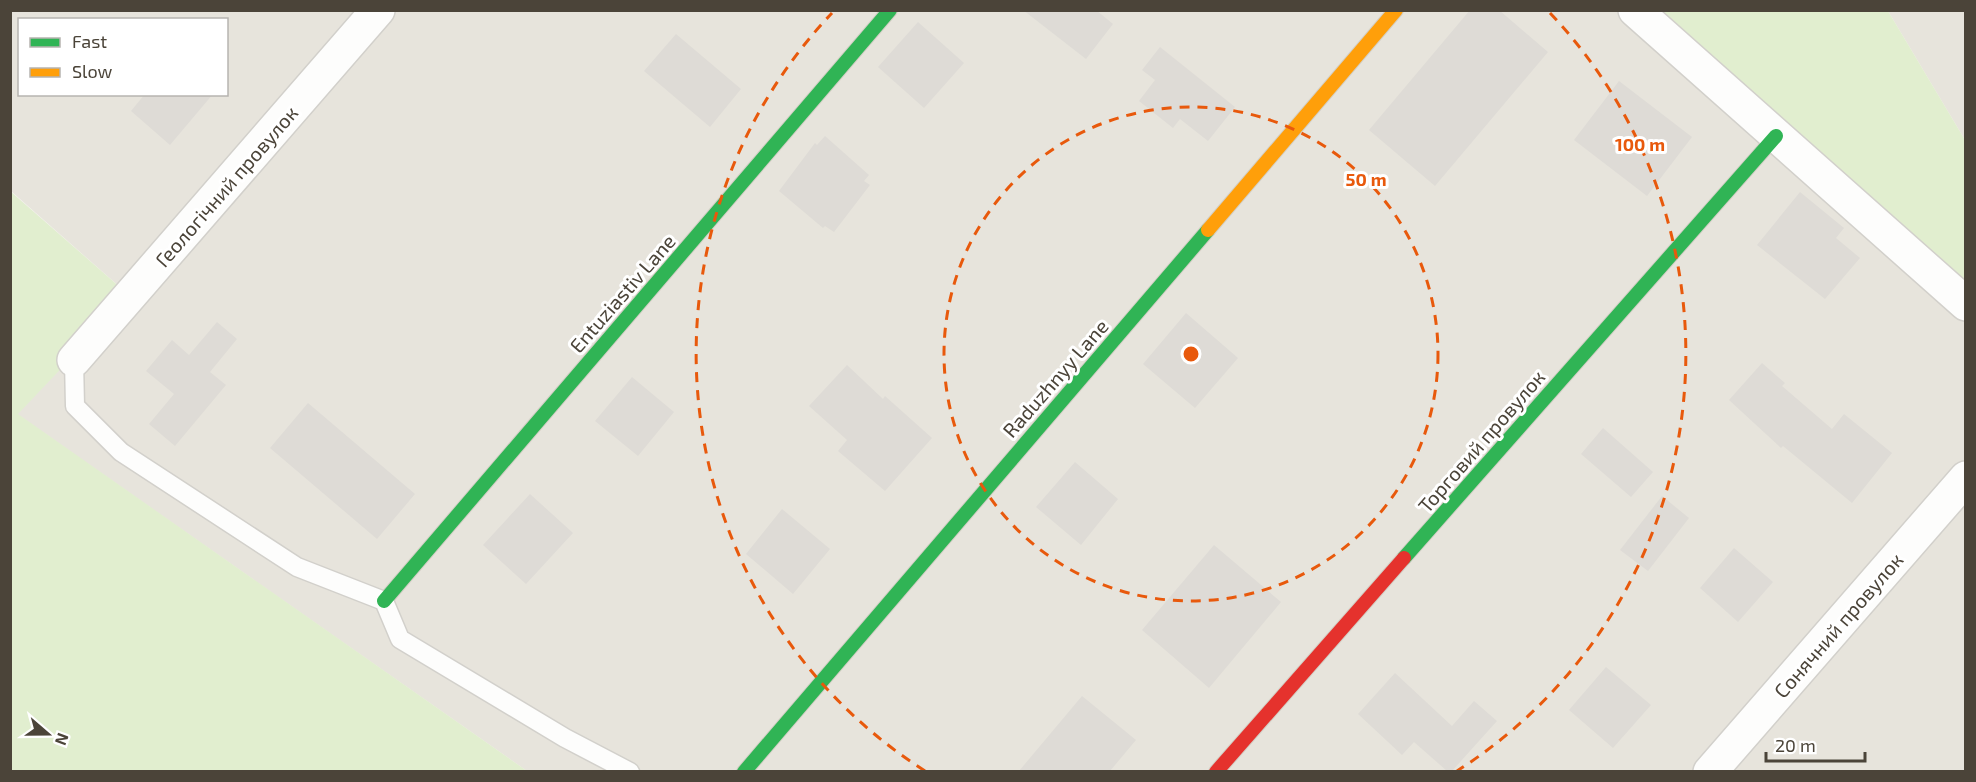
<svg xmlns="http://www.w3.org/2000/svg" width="1976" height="782" font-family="'Exo 2',sans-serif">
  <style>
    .residential { fill: #e7e4dc; fill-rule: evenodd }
    .green { fill: #e1eecf }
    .building { fill: #dedbd6 }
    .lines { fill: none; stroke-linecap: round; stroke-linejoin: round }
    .lane-casing { stroke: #d2d0cb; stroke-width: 21 }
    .street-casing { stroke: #d2d0cb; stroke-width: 36 }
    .fast-casing { stroke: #d3cfc5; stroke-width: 16 }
    .slow-casing { stroke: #d3cfc5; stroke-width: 16 }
    .jam-casing { stroke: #d3cfc5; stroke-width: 16 }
    .lane { stroke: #fdfdfc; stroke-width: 18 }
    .street { stroke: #fdfdfc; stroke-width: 33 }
    .fast { stroke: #30b455; stroke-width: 14 }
    .slow { stroke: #ff9f0a; stroke-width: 14 }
    .jam { stroke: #e5322d; stroke-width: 14 }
    .ring { fill: none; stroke: #e8590c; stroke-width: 3; stroke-dasharray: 10 8 }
    .labels { text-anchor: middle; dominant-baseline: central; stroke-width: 6; stroke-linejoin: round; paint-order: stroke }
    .street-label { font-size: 20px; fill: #4b4439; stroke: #fff }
    .centre { fill: #e8590c; stroke: #fff; stroke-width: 3 }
    .ring-label { font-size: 18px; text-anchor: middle; font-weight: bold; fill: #e8590c; stroke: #fff; stroke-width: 6; stroke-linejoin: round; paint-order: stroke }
  </style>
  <rect width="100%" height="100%" fill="#f4f2ee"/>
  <path class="residential" d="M11,11h1624l330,293v467h-1438l-510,-357 113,-118 -119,-105zM20,20h206v74h-206z
    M1888,11h77v129z"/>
  <path class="green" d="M1635,11h253l77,129v164z
    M10,191l120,105 -112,118 509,357h-516z"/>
  <path class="building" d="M1023,10h73l17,14 -27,35z
    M1470,10h29l49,42 -113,134 -66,-56z
    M918,22l46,41 -40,45 -46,-41z
    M676,34l65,55 -31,38 -66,-56z
    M1160,47l75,60 -27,34 -28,-22 -7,9 -34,-27 16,-21 -13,-10z
    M1619,81l73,56 -45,59 -73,-56z
    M145,94h68l-43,51 -39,-34z
    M825,136l44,39 -5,6 6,4 -36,47 -9,-6 -2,2 -44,-37 36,-48 2,2z
    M1800,192l44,36 -8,10 24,20 -35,41 -68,-54z
    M1186,313l52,45 -43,50 -52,-44z
    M217,322l20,17 -27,33 16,13 -51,61 -26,-22 25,-30 -28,-23 26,-31 17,15z
    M1762,363l23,20 -3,3 50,43 12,-15 48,39 -40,50 -69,-57 -2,2 -52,-48z
    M847,365l36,34 2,-3 47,42 -47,53 -47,-40 9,-11 -38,-34z
    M632,377l42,35 -36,44 -43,-35z
    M308,403l107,91 -38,45 -107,-91z
    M1603,428l50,44 -22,25 -50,-43z
    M1075,462l43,37 -37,46 -45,-38z
    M530,494l43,39 -47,51 -43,-39z
    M1662,496l27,22 -41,53 -28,-21z
    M782,509l48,40 -37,45 -47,-40z
    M1214,545l67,57 -72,86 -67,-58z
    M1734,548l39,34 -35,40 -38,-34z
    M1606,667l45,38 -38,43 -44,-38z
    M1395,673l57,53 22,-25 23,20 -45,50h-5l-33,-29 -12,13 -44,-41z
    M1082,696l54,44 -26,31h-91z"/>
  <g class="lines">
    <g class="lane-casing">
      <path id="lane" d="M74,360l1,46 46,46 176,115 87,34 16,38 165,99 65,34"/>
    </g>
    <g class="street-casing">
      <path id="street" d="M1635,10l331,294
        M74,360l304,-350
        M1710,772l256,-294"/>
    </g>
    <g class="fast-casing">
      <path id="fast" d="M1404,558l372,-422
        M384,601l506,-591
        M744,772l464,-542"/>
    </g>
    <g class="slow-casing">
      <path id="slow" d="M1208,230l188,-220"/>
    </g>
    <g class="jam-casing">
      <path id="jam" d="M1216,772l188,-214"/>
    </g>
    <use href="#lane" class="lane"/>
    <use href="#street" class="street"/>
    <use href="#fast" class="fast"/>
    <use href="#slow" class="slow"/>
    <use href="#jam" class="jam"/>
  </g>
  <g class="ring">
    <circle cx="1191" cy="354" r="247"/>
    <path d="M925 771A495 495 0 0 1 832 13M1550 13A495 495 0 0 1 1457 771"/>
  </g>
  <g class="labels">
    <g class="street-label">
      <text transform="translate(226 186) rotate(-49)">Геологічний провулок</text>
      <text transform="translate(622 293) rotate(-49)">Entuziastiv Lane</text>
      <text transform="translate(1055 378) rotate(-49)">Raduzhnyy Lane</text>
      <text transform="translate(1481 441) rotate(-49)">Торговий провулок</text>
      <text transform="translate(1838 625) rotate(-49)">Сонячний провулок</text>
    </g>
  </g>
  <circle cx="1191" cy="354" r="9" class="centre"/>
  <g class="ring-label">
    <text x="1640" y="151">100 m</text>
    <text x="1366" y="186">50 m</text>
  </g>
  <rect width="1976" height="782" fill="none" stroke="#4b4439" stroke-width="24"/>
  <rect x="18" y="18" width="210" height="78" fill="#ffffff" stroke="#b7b4b0" stroke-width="1.5"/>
  <rect x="30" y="38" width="30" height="9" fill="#30b455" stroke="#b7b4b0" stroke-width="1.5"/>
  <text x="72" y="48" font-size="18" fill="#4b4439">Fast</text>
  <rect x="30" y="68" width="30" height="9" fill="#ff9f0a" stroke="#b7b4b0" stroke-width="1.5"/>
  <text x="72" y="78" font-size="18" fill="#4b4439">Slow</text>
  <g transform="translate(48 734) rotate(110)" stroke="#ffffff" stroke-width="4.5" paint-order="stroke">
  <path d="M0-4.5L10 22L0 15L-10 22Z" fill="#4b4439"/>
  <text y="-9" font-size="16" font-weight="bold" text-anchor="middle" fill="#4b4439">N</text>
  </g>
  <path d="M1766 752v9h99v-9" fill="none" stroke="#4b4439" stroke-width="3"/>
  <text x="1775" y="752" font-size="18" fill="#4b4439" stroke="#ffffff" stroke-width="4.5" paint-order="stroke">20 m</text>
</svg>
